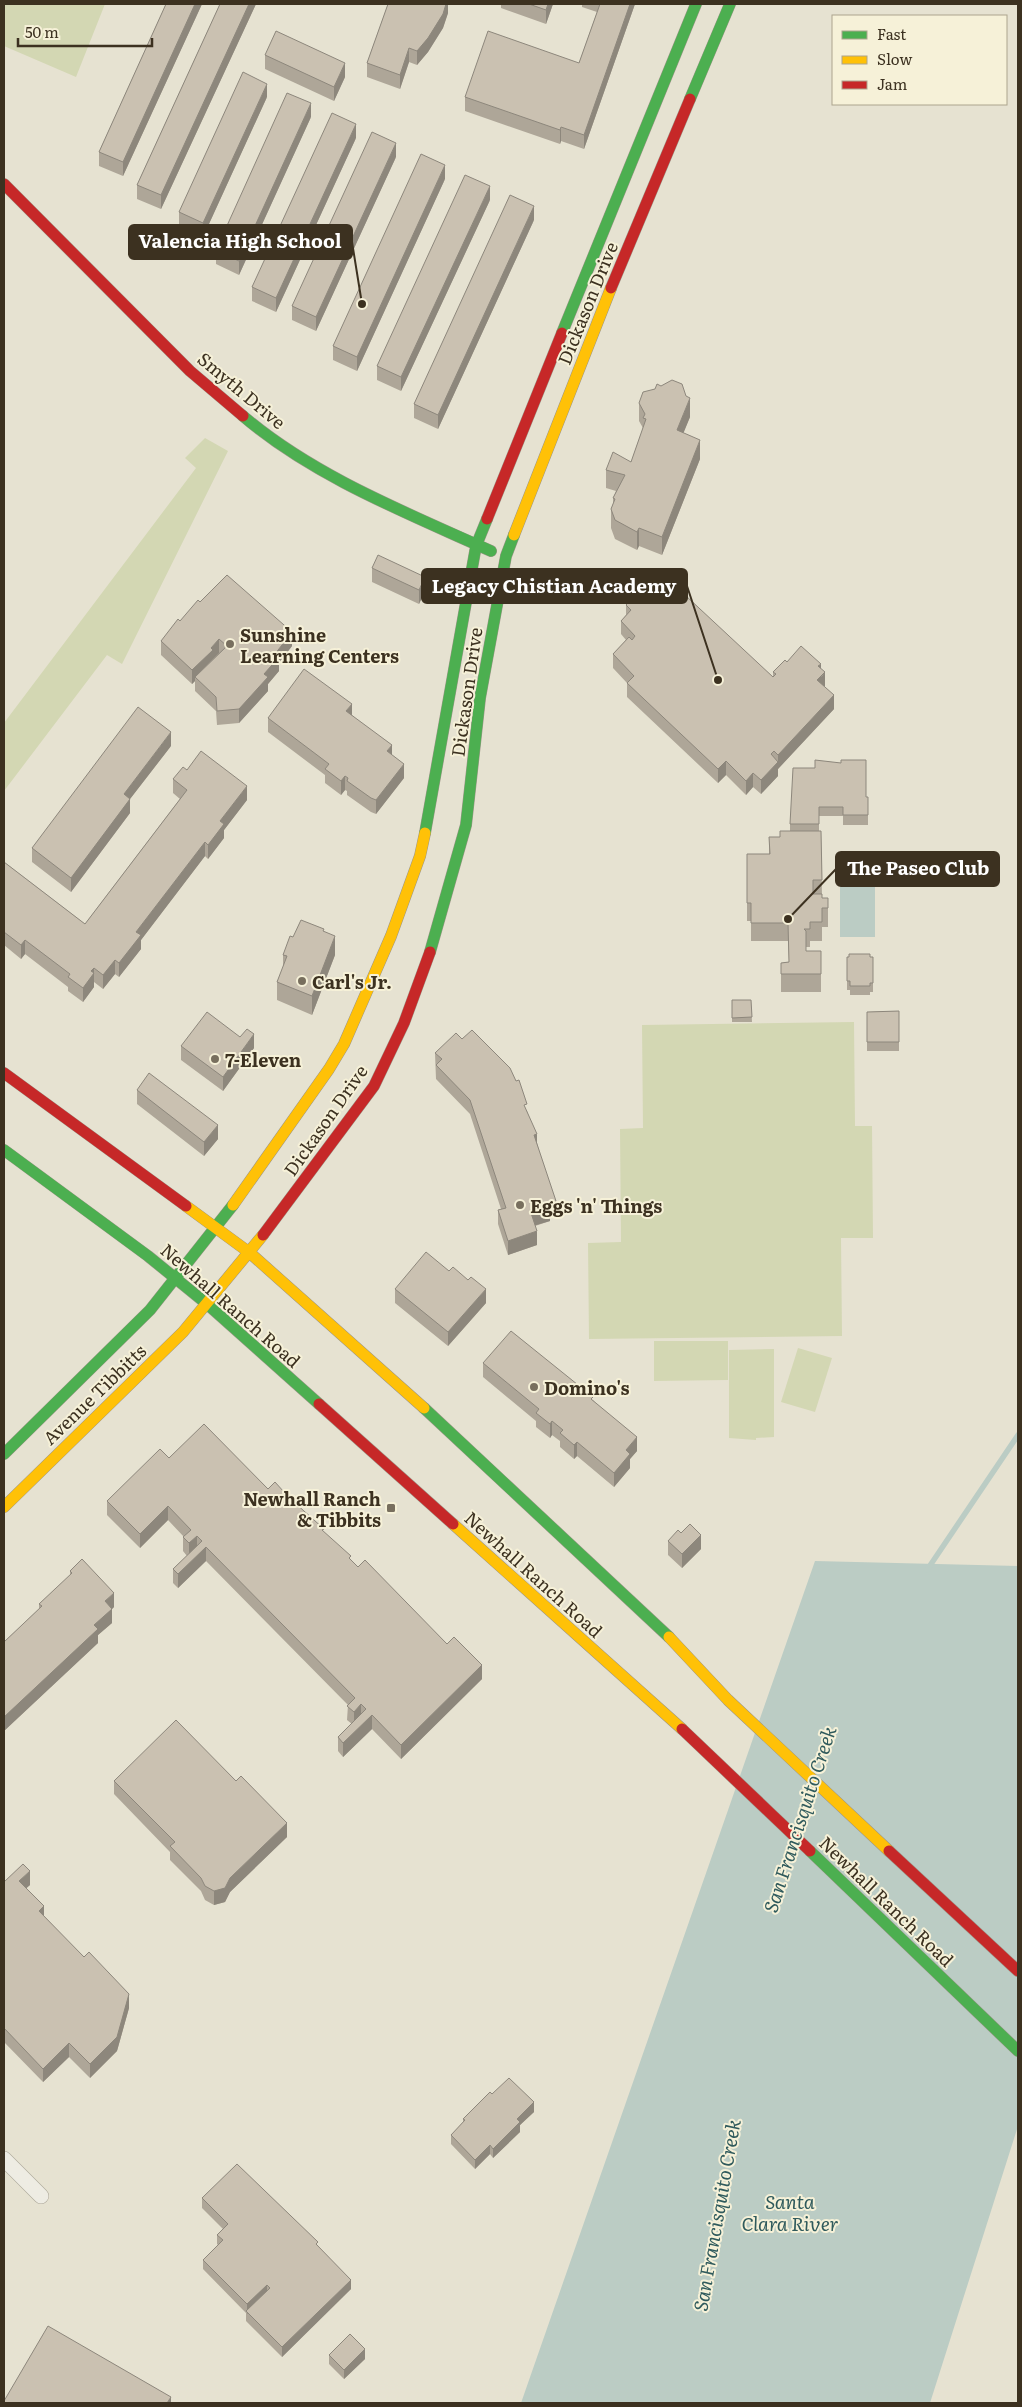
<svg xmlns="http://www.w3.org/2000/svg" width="1022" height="2407" font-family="Literata,serif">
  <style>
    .green { fill: #d3d7b3 }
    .water { fill: #bbccc4 }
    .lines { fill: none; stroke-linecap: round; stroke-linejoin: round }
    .stream { stroke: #bbccc4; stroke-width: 5.5 }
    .street-casing { stroke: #aca799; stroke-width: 16 }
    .fast-casing { stroke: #9c9689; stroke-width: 12 }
    .slow-casing { stroke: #9c9689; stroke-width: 12 }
    .jam-casing { stroke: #9c9689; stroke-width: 12 }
    .street { stroke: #eeece3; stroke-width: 15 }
    .fast { stroke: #4caf50; stroke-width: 11 }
    .slow { stroke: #ffc107; stroke-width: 11 }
    .jam { stroke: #c62828; stroke-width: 11 }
    .wall { fill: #aea698 }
    .shaded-wall { fill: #8d877c }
    .building { fill: #cac1b1; stroke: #8d877c }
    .poi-dot { fill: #786f5e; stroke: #f6f1d8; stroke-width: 2 }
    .labels { text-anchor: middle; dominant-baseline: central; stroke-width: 4; stroke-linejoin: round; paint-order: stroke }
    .street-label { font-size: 18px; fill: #3c3120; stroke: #f6f1d8 }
    .poi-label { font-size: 18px; font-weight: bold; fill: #3c3120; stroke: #f6f1d8; text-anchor: start }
    .water-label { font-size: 19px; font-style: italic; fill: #2f5a5c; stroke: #f6f1d8 }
    .leader { fill: none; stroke: #3c3120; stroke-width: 2 }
    .callout-dot { fill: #3c3120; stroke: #f6f1d8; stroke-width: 2 }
    .callout { fill: #3c3120; stroke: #3c3120; stroke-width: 2 }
    .callout-label { font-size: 19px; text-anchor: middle; font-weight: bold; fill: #fff }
  </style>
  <rect width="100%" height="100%" fill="#e6e2d1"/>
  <path class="green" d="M4,4h101l-29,73 -72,-31z
    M205,438l23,13 -106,213 -15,-9 -103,136v-68l192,-255 -11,-10z
    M854,1022l1,104h17l1,112h-32l1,98 -253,3 -1,-96 33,-1 -1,-113 23,-1 -1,-103z
    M654,1341h74v39l-74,1z
    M798,1348l34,10 -17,54 -34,-10z
    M774,1349v88l-18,1v2l-27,-2v-88z"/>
  <path class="water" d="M840,874l35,1v62h-35z
    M815,1561l203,5v560l-88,277h-409z"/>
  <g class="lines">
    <path class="stream" d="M927,1570l91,-135"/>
    <g class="street-casing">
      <path id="street" d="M4,2159l37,37"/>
    </g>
    <g class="fast-casing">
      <path id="fast" d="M690,99l40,-95
        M562,333l134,-329
        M243,416c70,60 164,97 248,135
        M425,833l51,-287 11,-27
        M430,952l36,-127 14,-127 26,-142 8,-21
        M4,1150l144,106 59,48 112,100
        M424,1408l245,229
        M4,1454l146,-144 83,-105
        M810,1851l208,200"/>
    </g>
    <g class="slow-casing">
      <path id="slow" d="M514,535l97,-247
        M233,1205l96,-136 15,-25 47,-108 29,-80 5,-23
        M186,1206l64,47 174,155
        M4,1507l179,-175 80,-97
        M453,1524l229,205
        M669,1637l59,63 161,151"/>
    </g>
    <g class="jam-casing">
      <path id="jam" d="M4,184l186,187 53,45
        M611,288l79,-189
        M487,519l75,-186
        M4,1073l182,133
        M263,1235l111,-149 30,-63 26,-71
        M319,1404l134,120
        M682,1729l128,122
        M889,1851l129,120"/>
    </g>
    <use href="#street" class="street"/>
    <use href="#fast" class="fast"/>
    <use href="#slow" class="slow"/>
    <use href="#jam" class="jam"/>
  </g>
  <path class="wall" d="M166,4h36l-79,172 -24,-10v-14z
    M220,4h36l-95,205 -24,-10v-14z
    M388,4h60v9l-5,15 -15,24 -11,13 -8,-3 -9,27 -33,-12v-14z
    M501,4h52l-7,20 -45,-16z
    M582,4h53l-51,145 -23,-8 -1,3 -95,-33v-14l114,-34 18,-51 -15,-5z
    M265,55l80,22 -11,24 -69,-32z
    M267,97l-64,140 -24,-11v-14z
    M311,117l-72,158 -23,-11v-14z
    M356,138l-80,174 -24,-11v-14z
    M396,157l-80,174 -24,-11v-14z
    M445,179l-88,192 -24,-11v-14z
    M490,200l-89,191 -24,-11v-14z
    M534,220l-96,209 -24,-11v-14z
    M639,403l51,14 -7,16 17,26 -38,96 -23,-9 -2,4 -22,-11 -4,-11v-19l2,-5v-6l3,-7 -10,-3v-18l25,-8 12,-34 -4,-7z
    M372,568l53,23 -6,13 -47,-22z
    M666,585l107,92v-5l14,-10 34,7 3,18 10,22 -56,60v7l-17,18 -8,-7 -7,8 -20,-20 -8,8 -91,-86v-14l-14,-15v-14l13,-14 -5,-6v-13l5,-6v-10z
    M200,602l92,44 -13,17v8l-11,13v7l-29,32 -22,2 -1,-14 -21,-20v-10l-3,3 -31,-29v-14l19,-20z
    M352,715l40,40 12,23 -28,36 -5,-2 -24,-17v-4l-2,-1 -4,5 -16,-12v-8l-57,-43v-14z
    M171,746l-41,53v14l-59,79 -39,-30v-14z
    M815,768l51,29h2v28h-25v-9h-24v15h2l1,67h6v29h-6v14h-12v6h-4v4h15v41h-40v-29l8,-1 -1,-21h-37v-20h-4v-67h22v-17h11l10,-6v-7z
    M187,770l60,30 -23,30v8l-16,21 -3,-3 -64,84v9l-22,28 -4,-3 -12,15 -9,-7v5l-11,15 -15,-11v-4l-43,-33 -4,5 -17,-14v-83l81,62 95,-125 -7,-6v-14z
    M324,932l11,23 -23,60 -35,-15v-18l6,-14v-13l10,-18z
    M847,957h26v35h-3v3h-20v-5h-3z
    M732,1000h19l1,22h-20z
    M899,1011v40h-32v-39z
    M181,1046l73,2 -31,43 -42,-31z
    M435,1053l92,58 10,32 19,72 -6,2v4l-15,5 2,19 -29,10 -10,-31v-14l3,-1 -31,-95 -34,-35z
    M137,1090l81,49 -14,17 -67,-52z
    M395,1289l91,14 -38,43 -53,-43z
    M483,1363l110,37 44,51 -7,8v9l-16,19 -37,-31 -3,3 -14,-12v-6l-8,-6 -2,3 -14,-11v-6l-53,-44z
    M169,1458l99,31 28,15 62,63 124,112 -81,80 -29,-30 -29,28 -5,-6v-14l14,-13 -5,-4 1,-15 -142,-144 -28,27 -5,-5v-14l14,-13 -4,-5v-14h1l-16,-17 -28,28 -33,-33v-14z
    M668,1541l33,8 -19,19 -14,-13z
    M70,1571l44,36 -2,2v14l-14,12v8l-94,88v-89l35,-33v-5l31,-28z
    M114,1781l173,56 -57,55 -5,10 -11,3 -9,-5 -4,-9 -31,-31v-8l-56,-58z
    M4,1882l26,3 -4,3 18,28 85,92 -12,43 -27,27 -21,-21 -26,25 -39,-40z
    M492,2094l42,18 -14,13v7l-27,26 -3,-4 -15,15 -24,-25v-9l12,-12v-4z
    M202,2198l116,48 33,43 -69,68 -36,-36v-8l-43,-44v-9l15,-15 -1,-1v-9l6,-6 -21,-21z
    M329,2355l36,4 -21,20 -15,-15z"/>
  <path class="shaded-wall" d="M195,4h7l-79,172v-14z
    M249,4h7l-95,205v-14z
    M446,4h2v9l-5,15 -15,24 -11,13v-14z
    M548,4h5l-7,20v-14z
    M630,4h5l-51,145v-14z
    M409,48v14l-9,27v-14z
    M345,63v14l-11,24v-14z
    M267,84v13l-64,140v-14z
    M311,103v14l-72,158v-14z
    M356,124v14l-80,174v-14z
    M561,127v14l-1,3v-14z
    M396,143v14l-80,174v-14z
    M445,165v14l-88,192v-14z
    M490,186v14l-89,191v-14z
    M534,206v14l-96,209v-14z
    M690,398v19l-13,32v-19z
    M700,440v19l-38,96v-18z
    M639,528v18l-2,4v-18z
    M425,577v14l-6,13v-14z
    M292,632v14l-13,17v8l-11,13v7l-29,32v-14l36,-55z
    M219,639v14l-24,24v4l-3,3v-14z
    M821,664v13l4,-5v14l-8,8 1,-28z
    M834,695v14l-56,60v7l-17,18v-14l17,-18v-7z
    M352,704v14l-6,-7z
    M171,732v14l-41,53v14l-59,79v-14l53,-84z
    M392,745v14l-5,-8z
    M726,761v14l-8,8v-14z
    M404,764v14l-28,36v-14z
    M753,773v14l-7,8v-14z
    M345,776v14l-4,5v-14z
    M247,786v14l-23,30v8l-16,21v-14l12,-24z
    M205,842v14l-64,84v9l-22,28v-14l17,-31z
    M335,936v19l-23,60v-19z
    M25,940v14l-4,5v-14z
    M115,960v14l-12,15v-14z
    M94,968v19l-11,15v-14l8,-17z
    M254,1034v14l-31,43v-14z
    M218,1125v14l-14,17v-14z
    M537,1134v14l-3,-13z
    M556,1201v14l-6,2v4l-17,5v-14l15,-9z
    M533,1209v14l-3,-13z
    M537,1231v14l-29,10v-14z
    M486,1289v14l-38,43v-14z
    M552,1421v14l-2,3v-14z
    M637,1437v14l-7,8v9l-16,19v-14l12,-23z
    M577,1442v14l-3,3v-14z
    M168,1506v14l-28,28v-14z
    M701,1535v14l-19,19v-14z
    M197,1536v14l-8,7v-14z
    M206,1547v14l-28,27v-14z
    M114,1593v14l-2,2v14l-14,12v8l-94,88v-14l90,-92 11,-24z
    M482,1665v14l-81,80v-14z
    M361,1704v14l-7,8v-14z
    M372,1715v14l-29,28v-14z
    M287,1823v14l-57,55 -5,10 -11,3v-14l16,-13z
    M30,1871v14l-11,10v-14z
    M44,1906v14l-5,-9z
    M129,1994v14l-12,43 -27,27v-14z
    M69,2043v14l-26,25v-13z
    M534,2102v10l-14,13v7l-27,26v-9l24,-30z
    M490,2145v9l-15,15v-9z
    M351,2280v9l-69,68v-10z
    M267,2285v9l-20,20v-10z
    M365,2349v10l-21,20v-9z
    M171,2397v6h-4z"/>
  <path class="building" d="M166,4h29l-72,158 -24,-10z
    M220,4h29l-88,191 -24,-10z
    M388,4h58l-3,10 -15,24 -11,13 -8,-3 -9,27 -33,-12z
    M529,4h19l-2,6z
    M600,4h30l-46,131 -23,-8 -1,3 -95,-33 23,-66 91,32z
    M276,31l69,32 -11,24 -69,-32z
    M243,72l24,12 -64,139 -24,-11z
    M287,93l24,10 -72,158 -23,-11z
    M332,113l24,11 -80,174 -24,-11z
    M372,132l24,11 -80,174 -24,-11z
    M421,154l24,11 -88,192 -24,-11z
    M465,175l25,11 -89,191 -24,-11z
    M510,195l24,11 -96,209 -24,-11z
    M672,380l10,4 4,12 4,2 -13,32 23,10 -38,97 -23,-9 -2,4 -22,-12 -4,-11 4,-10 -2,-1 12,-23 -19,-5 7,-18 18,10 15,-43 -3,-1 2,-4 -6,-11 4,-11 12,-3 2,-5 4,2z
    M378,555l47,22 -6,13 -47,-22z
    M227,575l65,57 -17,22 4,3 -15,17 4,3 -29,32 -22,2 -1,-14 -21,-20 32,-31 -8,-7 -8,9 2,2 -21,20 -31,-29 17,-22 2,2 18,-21 2,2z
    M655,575l11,10 4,-4 103,96 3,-3 -3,-2 12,-12 2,2 14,-16 20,18 -3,2 7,6 -8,8 17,15 -56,60 -4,-4 -3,3 7,8 -17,18 -8,-7 -7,8 -20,-20 -8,8 -91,-86 7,-7 -21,-22 16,-17 3,3 3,-4 -14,-15 10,-11 -5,-5z
    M304,669l48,35 -6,7 46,34 -5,6 17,13 -28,36 -5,-2 -24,-17 1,-3 -3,-2 -4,5 -16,-12 4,-5 -61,-46z
    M138,707l33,25 -47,62 6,5 -59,79 -39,-30z
    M201,751l46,35 -27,35 4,3 -16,21 -3,-3 -69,90 5,3 -22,28 -4,-3 -12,15 -9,-7 -3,3 3,2 -11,15 -15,-11 2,-3 -45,-34 -4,5 -17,-13v-70l81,62 102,-134 -14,-11 10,-12 4,3z
    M815,760l26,3v-3h25v37h2v18h-25v-8h-24v17h-29l3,-56h22z
    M780,831h41l1,49h-9v14h9v4h6v10h-6v14h-12v7h-6l2,2v20h15v23h-40v-11l8,-1 -1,-39h-37v-20h-4v-49h23l-1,-17h11z
    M301,920l23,9 -1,2 12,5 -23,60 -35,-14 10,-26 -4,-1 7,-19 3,1z
    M849,954h21v3h3v26h-3v3h-20v-5h-3v-24h2z
    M732,1000h19l1,17 -20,1z
    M899,1011v31h-32v-30z
    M207,1012l33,25 7,-8 7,5 -31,43 -42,-31z
    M472,1030l38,38 6,13 3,-1 8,24 -3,1 13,29 -3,1 22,66 -8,2 2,4 -17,5v-3l-3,1 7,21 -29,10 -10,-31 8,-2 -36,-108 -34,-35 6,-6 -7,-6 21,-20 6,6z
    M149,1073l69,52 -14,17 -67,-52z
    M426,1252l23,19 4,-4 15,13 3,-3 15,12 -38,43 -53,-43z
    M511,1331l82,66 -2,2 46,38 -11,13 4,4 -16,19 -37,-31 -3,3 -14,-12 3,-3 -11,-9 -2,3 -14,-11 3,-4 -56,-46z
    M204,1424l64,65 7,-7 9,10 2,-2 10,11 -2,1 30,27 -2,1 29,26 -2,2 9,9 7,-7 82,84 7,-7 28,28 -81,80 -29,-30 -29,28 -5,-6 28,-28 -5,-5 -7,8 -7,-6 8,-8 -149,-151 -28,27 -5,-5 29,-28 -5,-5 -8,7 -6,-6 8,-7 -23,-24 -28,28 -33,-33 53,-52 9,9z
    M690,1524l11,11 -19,19 -14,-13 10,-11 3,3z
    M82,1559l32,34 -9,8 7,8 -18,16 4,4 -94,88v-75l38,-36 -3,-2 33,-31 -2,-2z
    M176,1720l60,61 5,-5 46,47 -57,55 -5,10 -11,3 -9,-5 -4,-8 -31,-32 5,-4 -61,-61z
    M23,1864l7,7 -11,10 25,25 -5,5 45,46 5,-5 40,42 -12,43 -27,27 -21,-21 -26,26 -39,-41v-146z
    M509,2078l25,24 -17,17 3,3 -27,27 -3,-4 -15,15 -24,-25 14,-15 -2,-1 27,-27 2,2z
    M237,2164l81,78 -2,2 35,36 -69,67 -36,-36 24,-23 -3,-3 -20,19 -44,-44 20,-20 -6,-5 11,-11 -26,-26z
    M48,2326l123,71 -4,6h-163v-2z
    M350,2334l15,15 -21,21 -15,-15z"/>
  <g class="poi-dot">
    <circle cx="230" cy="644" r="5"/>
    <circle cx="302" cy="981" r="5"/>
    <circle cx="215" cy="1059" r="5"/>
    <circle cx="520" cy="1205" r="5"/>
    <circle cx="534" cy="1387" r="5"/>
    <rect x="386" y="1503" width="10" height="10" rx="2.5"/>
  </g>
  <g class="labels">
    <g class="street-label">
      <text transform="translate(587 303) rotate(-68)">Dickason Drive</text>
      <text transform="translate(242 390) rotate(40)">Smyth Drive</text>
      <text transform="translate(466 692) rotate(-82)">Dickason Drive</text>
      <text transform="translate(325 1120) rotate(-55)">Dickason Drive</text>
      <text transform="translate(231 1305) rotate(41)">Newhall Ranch Road</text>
      <text transform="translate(94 1394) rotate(-44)">Avenue Tibbitts</text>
      <text transform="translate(534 1574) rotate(42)">Newhall Ranch Road</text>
      <text transform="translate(887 1901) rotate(44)">Newhall Ranch Road</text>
    </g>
    <g class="poi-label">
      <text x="240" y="634">Sunshine<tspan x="240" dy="21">Learning Centers</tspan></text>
      <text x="312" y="981">Carl's Jr.</text>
      <text x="225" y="1059">7-Eleven</text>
      <text x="530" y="1205">Eggs 'n' Things</text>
      <text x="544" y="1387">Domino's</text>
      <text x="381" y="1498" text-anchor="end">Newhall Ranch<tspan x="381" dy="21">&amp; Tibbits</tspan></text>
    </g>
    <g class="water-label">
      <text transform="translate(799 1819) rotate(-72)">San Francisquito Creek</text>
      <text x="790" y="2201">Santa<tspan x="790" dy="22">Clara River</tspan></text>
      <text transform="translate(716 2215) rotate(-80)">San Francisquito Creek</text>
    </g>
  </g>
  <path class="leader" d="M362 304L352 242M718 680L687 586M788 919L836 869"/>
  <g class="callout-dot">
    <circle cx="362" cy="304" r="5"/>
    <circle cx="718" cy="680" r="5"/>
    <circle cx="788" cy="919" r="5"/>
  </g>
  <g class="callout">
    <rect x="129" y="225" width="223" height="34" rx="5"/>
    <rect x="422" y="569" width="265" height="34" rx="5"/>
    <rect x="836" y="852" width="163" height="34" rx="5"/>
  </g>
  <g class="callout-label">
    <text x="240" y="248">Valencia High School</text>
    <text x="554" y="593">Legacy Chistian Academy</text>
    <text x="918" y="875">The Paseo Club</text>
  </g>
  <rect width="1022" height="2407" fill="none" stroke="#3c3120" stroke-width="10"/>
  <rect x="832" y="15" width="175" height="90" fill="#f6f1d8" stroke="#aca48e"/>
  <rect x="842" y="31" width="25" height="8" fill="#4caf50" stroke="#aca48e"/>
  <text x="877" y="40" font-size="15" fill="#3c3120">Fast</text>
  <rect x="842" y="56" width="25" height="8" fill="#ffc107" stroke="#aca48e"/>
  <text x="877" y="65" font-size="15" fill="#3c3120">Slow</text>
  <rect x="842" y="81" width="25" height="8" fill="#c62828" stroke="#aca48e"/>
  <text x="877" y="90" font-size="15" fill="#3c3120">Jam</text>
  <path d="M18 38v8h134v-8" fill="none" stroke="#3c3120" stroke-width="2.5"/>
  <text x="25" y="38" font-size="15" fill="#3c3120" stroke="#f6f1d8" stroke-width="4" paint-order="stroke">50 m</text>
</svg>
